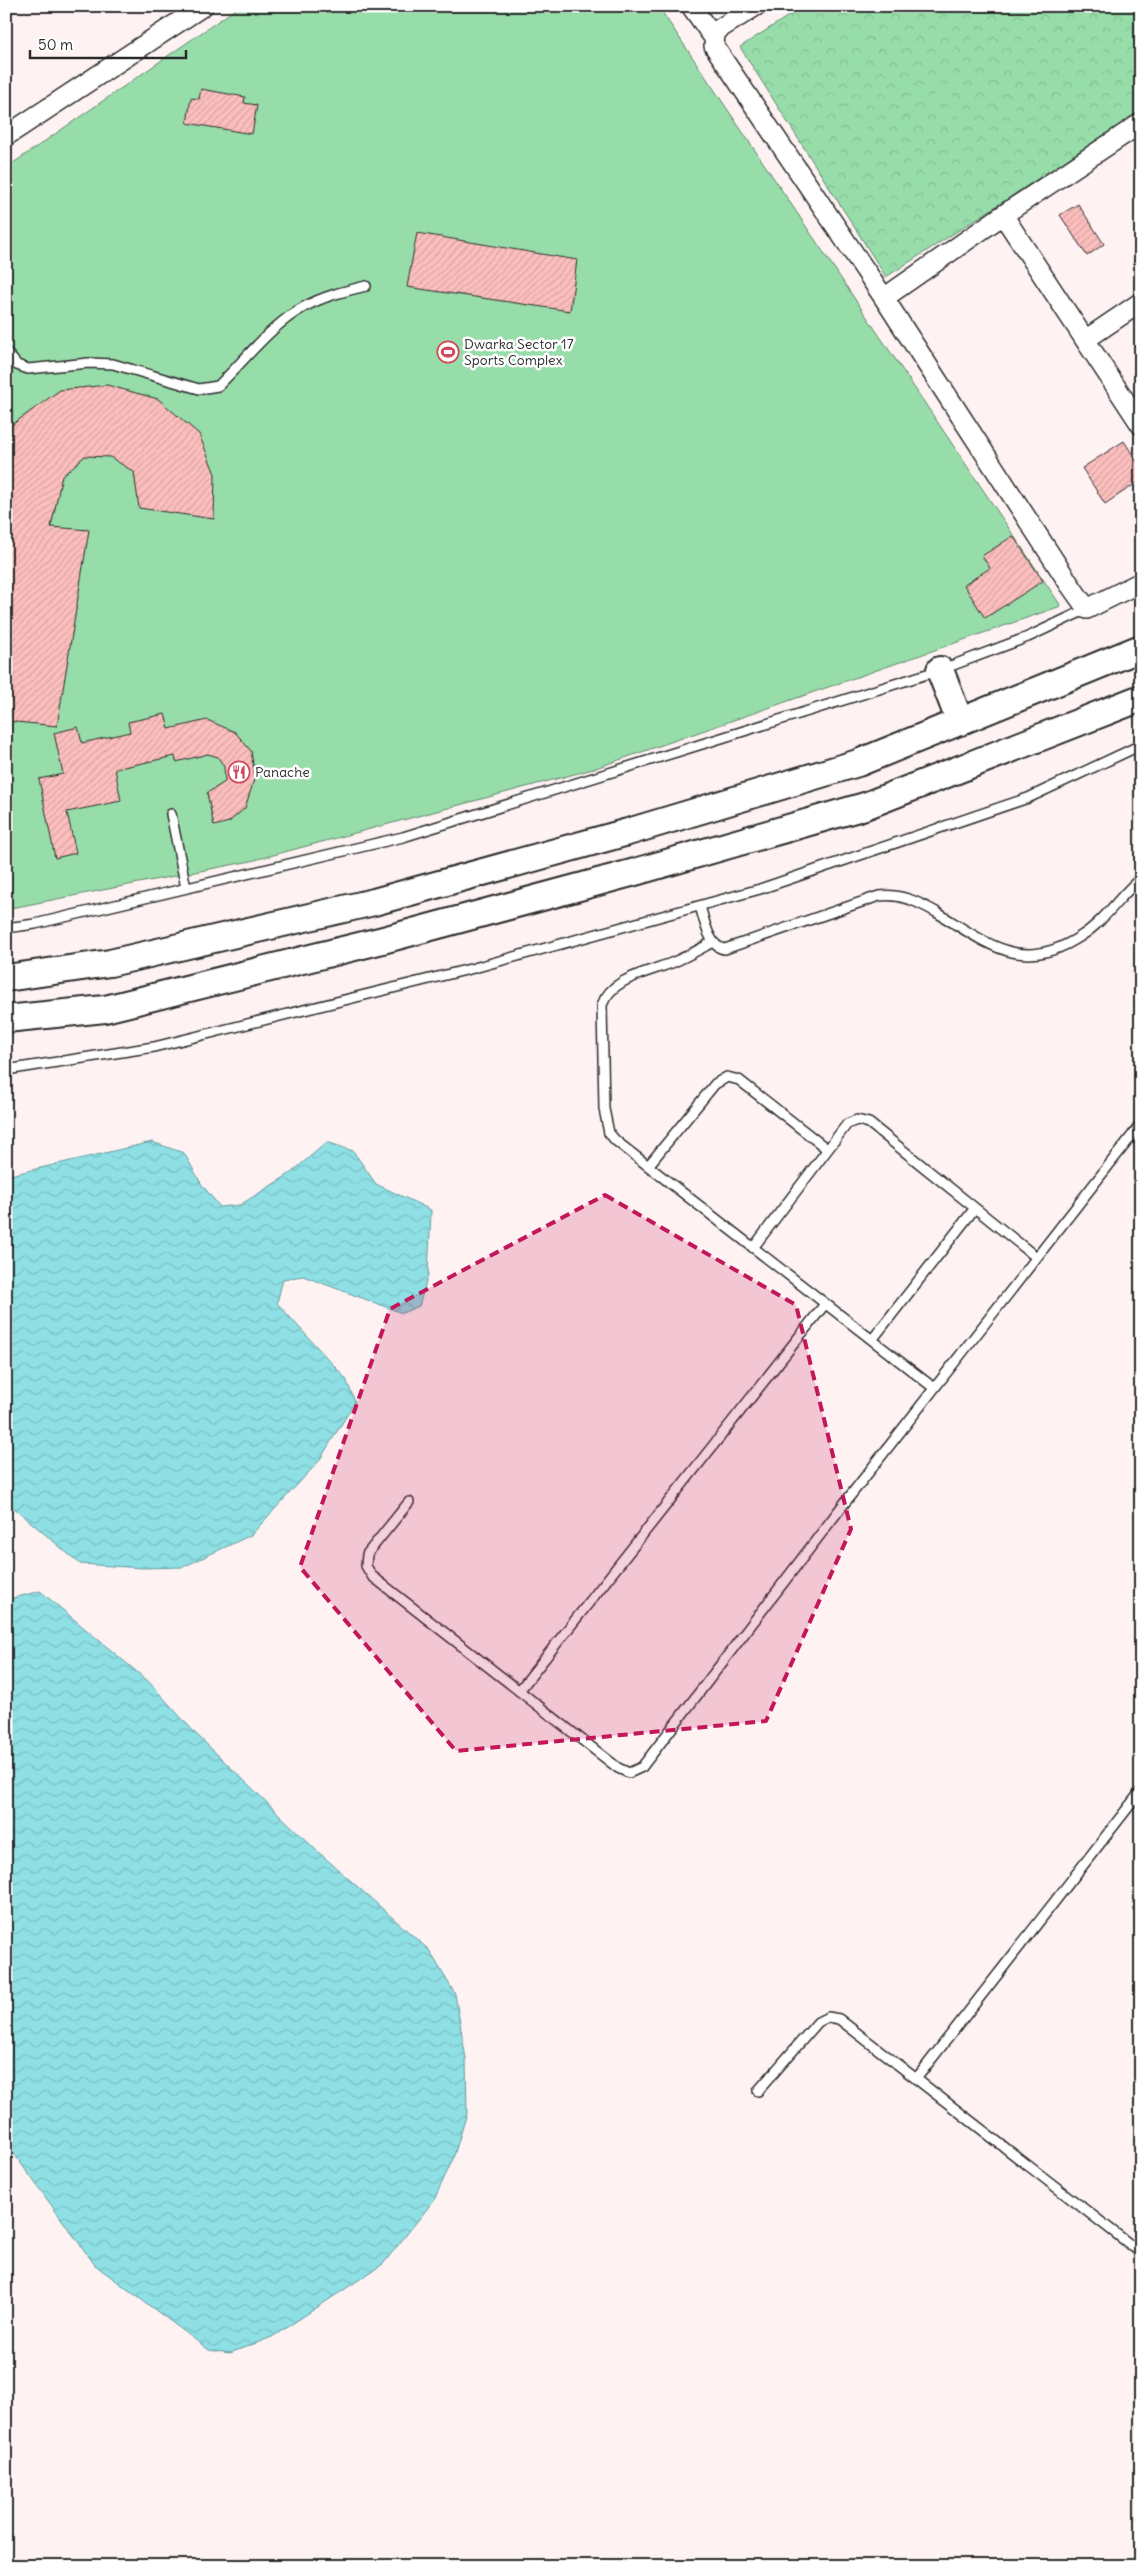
<svg xmlns="http://www.w3.org/2000/svg" width="1147" height="2572" font-family="Delius,sans-serif">
  <style>
    .park { fill: url(#park-crowns); stroke: #61846a }
    .pitch { fill: #97ddaa; stroke: #61846a }
    .water { fill: url(#water-waves); stroke: #66989b }
    .building { fill: url(#building-hatch); stroke: #2b2b2b }
    .lines { fill: none; stroke-linecap: round; stroke-linejoin: round }
    .service-casing { stroke: #2b2b2b; stroke-width: 12 }
    .minor-casing { stroke: #2b2b2b; stroke-width: 22 }
    .secondary-casing { stroke: #2b2b2b; stroke-width: 30 }
    .service { stroke: #fff; stroke-width: 9 }
    .minor { stroke: #fff; stroke-width: 19 }
    .secondary { stroke: #fff; stroke-width: 26 }
    .marked { fill: #c2185b; fill-opacity: 0.2; stroke: #c2185b; stroke-width: 4; stroke-dasharray: 10 6; stroke-linejoin: round }
    .labels { text-anchor: middle; dominant-baseline: central; stroke-width: 5; stroke-linejoin: round; paint-order: stroke }
    .poi-label { font-size: 14px; fill: #2b2b2b; stroke: #fff; text-anchor: start }
  </style>
  <defs>
    <pattern id="park-crowns" width="20" height="18" patternUnits="userSpaceOnUse" patternTransform="scale(1.25)"><rect width="20" height="18" fill="#97ddaa"/><path d="M2 6a3 3 0 1 1 6 0M12 15a3 3 0 1 1 6 0" fill="none" stroke="#82be92"/></pattern>
    <pattern id="water-waves" width="16" height="10" patternUnits="userSpaceOnUse" patternTransform="scale(1.25)"><rect width="16" height="10" fill="#8ee0e5"/><path d="M0 5q4-4 8 0t8 0" fill="none" stroke="#7bc0c5"/></pattern>
    <pattern id="building-hatch" width="6" height="6" patternUnits="userSpaceOnUse" patternTransform="scale(1.25)"><rect width="6" height="6" fill="#fcbfbd"/><path d="M-1 1l2-2M0 6l6-6M5 7l2-2" fill="none" stroke="#d8a4a3"/></pattern>
  </defs>
  <rect width="100%" height="100%" fill="#fef2f2"/>
  <filter id="ink" filterUnits="userSpaceOnUse"><feTurbulence type="fractalNoise" baseFrequency=".02" numOctaves="2"/><feDisplacementMap in="SourceGraphic" scale="10" xChannelSelector="R" yChannelSelector="G"/><feConvolveMatrix kernelMatrix="1 2 1 2 8 2 1 2 1" color-interpolation-filters="sRGB"/></filter>
  <g filter="url(#ink)">
    <path class="park" d="M804,6h337v107l-255,164 -146,-230z"/>
    <path class="pitch" d="M240,6h418l403,600 -468,163 -342,92 -245,48v-741z"/>
    <path class="water" d="M152,1142l32,11 18,32 18,22 20,-2 51,-32 36,-31 26,9 23,33 55,26 -3,65 -9,31 -17,7 -99,-37 -20,3 -6,24 69,76 9,23 -36,59 -68,74 -68,32 -40,1 -63,-4 -74,-63v-325z
      M40,1591l109,91 46,51 121,117 113,100 26,44 11,65 1,54 -14,46 -19,41 -51,64 -111,73 -42,16 -21,-3 -114,-85 -89,-122v-543z"/>
    <path class="building" d="M201,89l44,8 -1,6 13,2 -5,29 -65,-11 4,-25 8,1z
      M1078,204l26,40 -17,12 -27,-41z
      M417,233l160,27 -7,51 -163,-24z
      M107,385l51,14 41,35 16,40 -1,45 -75,-11 -5,-36 -24,-15 -25,-1 -23,20 -11,51 38,3 -32,196 -51,-5v-284l7,-13 47,-34z
      M1124,441l17,27v12l-36,24 -23,-36z
      M1013,536l30,45 -58,37 -21,-33 26,-17 -8,-12z
      M165,714l4,15 38,-9 28,12 16,19 4,26 -10,31 -16,14 -15,4 -7,-33 18,-11 -1,-15 -6,-10 -10,-3 -32,8 -1,-6 -60,13 6,32 -54,11 9,41 -21,5 -16,-79 24,-5 -9,-41 24,-6 4,16 48,-11 -2,-10z"/>
    <g class="lines">
      <g class="service-casing">
        <path id="service" d="M6,352l11,13 11,4 61,-6 24,1 86,25 19,-3c27,-26 53,-61 86,-79 20,-11 41,-16 62,-21
          M171,814l15,74
          M700,906c4,13 9,42 25,43l154,-53c21,-3 39,6 57,16 51,31 86,63 145,24 24,-15 39,-41 60,-58
          M6,928l29,-4 368,-87 537,-167 88,-33 59,-28
          M713,942c-13,7 -25,14 -39,20 -24,10 -62,15 -72,43l2,104 5,24 7,8 318,247
          M6,1070l148,-23 320,-79 286,-79 268,-91 113,-53
          M648,1166l67,-82 12,-7 12,3 88,69
          M753,1248l94,-124 10,-4 12,3 167,134
          M872,1340l103,-132
          M409,1502l-42,52 -1,12 6,10 246,192 11,5 13,-6 201,-262 298,-381
          M519,1691l306,-387
          M916,2079l225,-288
          M758,2091l60,-69 10,-5 11,2 302,234"/>
      </g>
      <g class="minor-casing">
        <path id="minor" d="M691,6l23,32
          M756,6l-37,23 -4,5 -1,12 170,252 186,287 17,24 54,-27
          M6,136l197,-130
          M1003,215l138,210
          M884,298l119,-83 138,-92
          M1085,340l56,-38"/>
      </g>
      <g class="secondary-casing">
        <path id="secondary" d="M940,670l20,52
          M6,978l104,-15 264,-61 254,-70 230,-69 283,-115
          M6,1019l99,-10 278,-69 252,-68 230,-66 276,-108"/>
      </g>
      <use href="#service" class="service"/>
      <use href="#minor" class="minor"/>
      <use href="#secondary" class="secondary"/>
    </g>
  </g>
  <path class="marked" d="M605,1195l191,110 55,224 -85,192 -310,30 -156,-184 90,-258z"/>
  <defs>
    <g id="stadium-ring" transform="scale(1.125)"><circle r="9.5" fill="#fff" stroke="#d1495b" stroke-width="1.5"/><path d="M0-5a6.5 5 0 1 0 0 10a6.5 5 0 1 0 0-10ZM-3.5-1.8h7v3.6h-7Z" fill="#d1495b"/></g>
    <g id="restaurant-ring" transform="scale(1.125)"><circle r="9.5" fill="#fff" stroke="#d1495b" stroke-width="1.5"/><path d="M-5-6h1v4h1v-4h1v4h1v-4h1v5L-1.5 .5V6h-2V.5L-5-1ZM5-6V6H3V1.5H1.5Q1.5-4 5-6Z" fill="#d1495b"/></g>
  </defs>
  <g fill-rule="evenodd">
    <use href="#stadium-ring" x="448" y="352"/>
    <use href="#restaurant-ring" x="239" y="772"/>
  </g>
  <g class="labels">
    <g class="poi-label">
      <text x="464" y="344">Dwarka Sector 17<tspan x="464" dy="16">Sports Complex</tspan></text>
      <text x="255" y="772">Panache</text>
    </g>
  </g>
  <rect width="1147" height="2572" fill="none" stroke="#fff" stroke-width="25"/>
  <rect x="12" y="12" width="1122" height="2547" fill="none" stroke="#2b2b2b" stroke-width="2" filter="url(#ink)"/>
  <path d="M30 50v8h156v-8" fill="none" stroke="#2b2b2b" stroke-width="2.5"/>
  <text x="38" y="50" font-size="15" fill="#2b2b2b" stroke="#ffffff" stroke-width="4" paint-order="stroke">50 m</text>
</svg>
